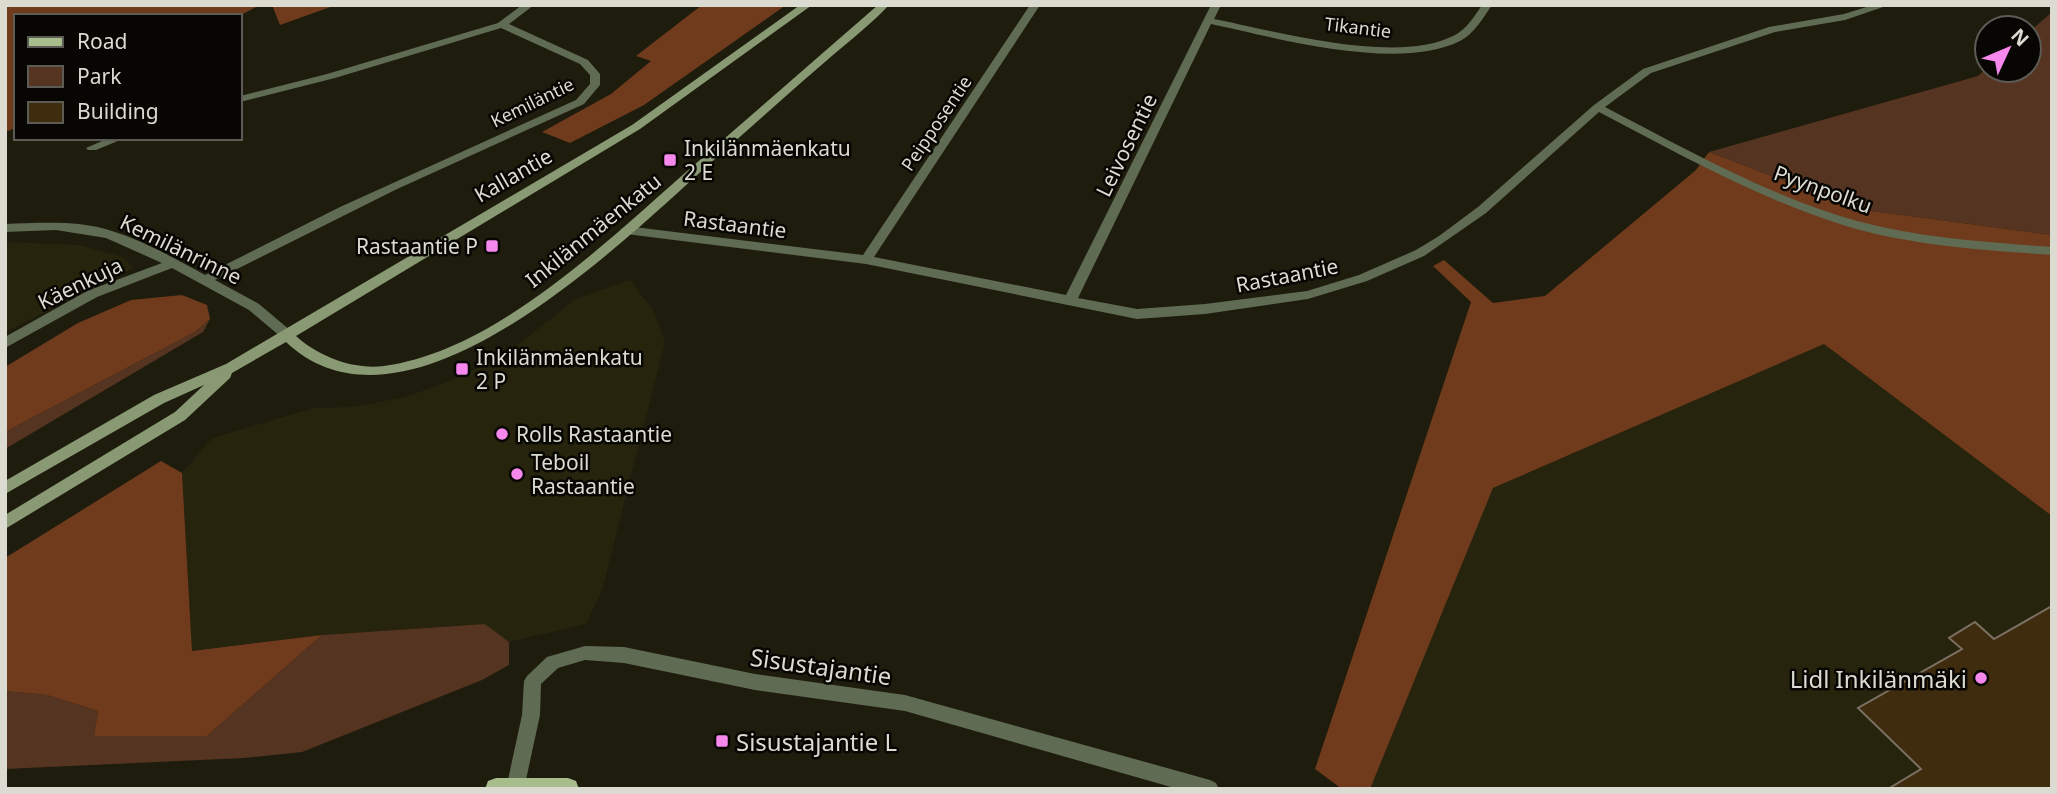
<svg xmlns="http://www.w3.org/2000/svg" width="2057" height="794" font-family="'Noto Sans',sans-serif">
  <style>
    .built { fill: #27240e }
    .green { fill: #553421 }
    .forest { fill: #6f3b1c }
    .building { fill: #3f2c0f; stroke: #7b7062; stroke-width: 2 }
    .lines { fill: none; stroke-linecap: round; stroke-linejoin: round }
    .street { fill: #606b53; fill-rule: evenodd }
    .secondary { fill: #889973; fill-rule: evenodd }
    .primary { fill: #a7bd8b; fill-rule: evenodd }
    .poi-dot { fill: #f688ed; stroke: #070603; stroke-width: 2.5 }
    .labels { text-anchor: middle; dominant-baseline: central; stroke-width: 5; stroke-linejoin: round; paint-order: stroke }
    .far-street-label { font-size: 18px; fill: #dcdbd1; stroke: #070603 }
    .street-label { font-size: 21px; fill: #dcdbd1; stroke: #070603 }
    .poi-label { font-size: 21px; fill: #dcdbd1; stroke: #070603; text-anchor: start }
    .near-street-label { font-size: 24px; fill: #dcdbd1; stroke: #070603 }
    .near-poi-label { font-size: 24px; fill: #dcdbd1; stroke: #070603; text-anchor: end }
  </style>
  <rect width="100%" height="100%" fill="#1e1c0d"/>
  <path class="built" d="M5,242l75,3 42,12 12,11 -129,64z
    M630,280l23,30 12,32 -63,248 -16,34 -77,18 -24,-18 -163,11 -130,16 -10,-178 30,-35 102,-30 39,-1 52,-10 40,-14 57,-26 74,-58z
    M1824,344l228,172v273h-682l123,-301z"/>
  <path class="green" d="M2052,12v223l-195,-26 -148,-57 269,-76 9,-8 42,2v-38z
    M210,319l-7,13 -198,117v-17l190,-100z
    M485,624l24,18v23l-27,15 -180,72 -58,6 -239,11v-78l42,4 51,16 -4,25h113l115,-101z"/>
  <path class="forest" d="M5,5h255l-21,11h-223v112l-11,4z
    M272,5h64l-56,20z
    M702,5h84l-142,100 -74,38 -28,-11 69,-38 40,-33 -15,-5z
    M1709,152l148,57 195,26v281l-228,-172 -331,144 -123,301h-28l-27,-20 156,-467 -38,-36 11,-6 49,43 52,-7 151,-126z
    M182,295l25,10 3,14 -15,13 -190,100v-65l73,-44 53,-23z
    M161,461l21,12 10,178 130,-16 -115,101h-113l4,-25 -51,-16 -42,-4v-133z"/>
  <path class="building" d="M2052,606v183h-164l33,-20 -63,-61 104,-59 -13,-11 26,-16 19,17z"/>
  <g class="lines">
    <path class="street" d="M522,5h12l-25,19 79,36 12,14v11l-16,19 -189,86 -180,90 44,24 32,27 2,3 -2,3h-10l-32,-27 -77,-42 -75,29 -92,51v-11l82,-46 75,-28 -56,-25 -50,-8 -51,2v-8c35,-1 73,-4 107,7 32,10 64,28 93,44l135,-68 236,-107 14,-16v-9l-10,-11 -79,-36 -166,50 -95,24v-6l87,-22 171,-51z
      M1030,5h10l-166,252 192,38 145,-290h10l-7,14c61,12 182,46 239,17 13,-6 21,-19 29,-31h10c-9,13 -18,29 -32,36 -62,31 -183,-3 -249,-17l-133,274 59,11 68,-5 102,-13 52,-16 57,-25 23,-14 39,-29 116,-102 49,-36 126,-42 75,-13 29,-9h16l-44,15 -70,12 -124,41 -46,34c81,42 163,89 252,114 63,17 130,21 195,26v8c-69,-5 -139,-9 -206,-29 -87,-27 -167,-72 -247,-114l-113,101 -62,43 -57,25 -59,18 -103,15 -68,5 -271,-55 -240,-30 -6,-4 6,-4 237,29z
      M109,138h16l-29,12h-8l-2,-2z
      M585,646l39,1 131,27 150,21 305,85 6,3 3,6h-41l-273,-78 -150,-21 -131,-27 -39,-3 -27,8 -17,16 -1,31 -16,74h-18l16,-74 2,-34 3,-5 20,-19z"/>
    <path class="secondary" d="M800,5h12l-172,124 -344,207c22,20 57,34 88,30 113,-15 226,-128 309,-200 62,-54 123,-107 185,-161h11c-17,18 -37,34 -56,50 -36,31 -72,63 -108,95 -90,79 -314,310 -439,192l-54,31 -2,5 -45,42 -180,109v-14l170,-103 29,-27 -40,18 -159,91v-13l149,-86 72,-31 406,-239z"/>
    <path class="primary" d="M496,778h72l8,3 3,8h-94l3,-8z"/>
  </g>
  <g class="poi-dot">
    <rect x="663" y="153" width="14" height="14" rx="3.5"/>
    <rect x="485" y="239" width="14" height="14" rx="3.5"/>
    <rect x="455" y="362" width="14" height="14" rx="3.5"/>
    <circle cx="502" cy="434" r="7"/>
    <circle cx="517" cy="474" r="7"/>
    <circle cx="1981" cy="678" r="7"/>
    <rect x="715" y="734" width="14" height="14" rx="3.5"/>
  </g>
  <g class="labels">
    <g class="far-street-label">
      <text transform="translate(1358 27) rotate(7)">Tikantie</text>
      <text transform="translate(532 102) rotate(-26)">Kemiläntie</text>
      <text transform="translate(936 123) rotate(-56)">Peipposentie</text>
    </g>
    <g class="street-label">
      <text transform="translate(1126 145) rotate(-64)">Leivosentie</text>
      <text transform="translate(513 175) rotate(-30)">Kallantie</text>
      <text transform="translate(1823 189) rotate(20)">Pyynpolku</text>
      <text transform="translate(735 224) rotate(7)">Rastaantie</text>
      <text transform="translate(593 230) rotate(-39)">Inkilänmäenkatu</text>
      <text transform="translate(181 249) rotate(26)">Kemilänrinne</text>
      <text transform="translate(1287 275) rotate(-11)">Rastaantie</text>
      <text transform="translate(80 283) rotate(-26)">Käenkuja</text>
    </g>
    <g class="poi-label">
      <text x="684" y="148">Inkilänmäenkatu<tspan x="684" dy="24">2 E</tspan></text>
      <text x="478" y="246" text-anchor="end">Rastaantie P</text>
      <text x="476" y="357">Inkilänmäenkatu<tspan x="476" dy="24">2 P</tspan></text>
      <text x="516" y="434">Rolls Rastaantie</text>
      <text x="531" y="462">Teboil<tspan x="531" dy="24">Rastaantie</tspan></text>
    </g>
    <g class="near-street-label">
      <text transform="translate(821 666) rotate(8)">Sisustajantie</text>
    </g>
    <g class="near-poi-label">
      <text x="1967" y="678">Lidl Inkilänmäki</text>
      <text x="736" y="741" text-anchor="start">Sisustajantie L</text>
    </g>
  </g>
  <rect width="2057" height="794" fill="none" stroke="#dcdbd1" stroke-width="14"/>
  <rect x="14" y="14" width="228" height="126" fill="#070603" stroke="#5c5b55" stroke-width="2"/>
  <rect x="28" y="37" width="35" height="10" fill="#a7bd8b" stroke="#5c5b55" stroke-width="2"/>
  <text x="77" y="49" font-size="21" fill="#dcdbd1">Road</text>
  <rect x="28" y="66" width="35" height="21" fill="#553421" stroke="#5c5b55" stroke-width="2"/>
  <text x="77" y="84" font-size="21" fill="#dcdbd1">Park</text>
  <rect x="28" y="102" width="35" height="21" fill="#3f2c0f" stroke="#5c5b55" stroke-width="2"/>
  <text x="77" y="119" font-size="21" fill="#dcdbd1">Building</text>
  <g transform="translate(2008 49) rotate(46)"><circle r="33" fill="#070603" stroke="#5c5b55" stroke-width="2"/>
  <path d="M0-5L12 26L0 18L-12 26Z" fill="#f688ed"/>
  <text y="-10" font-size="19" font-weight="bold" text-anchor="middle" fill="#dcdbd1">N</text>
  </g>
</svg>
